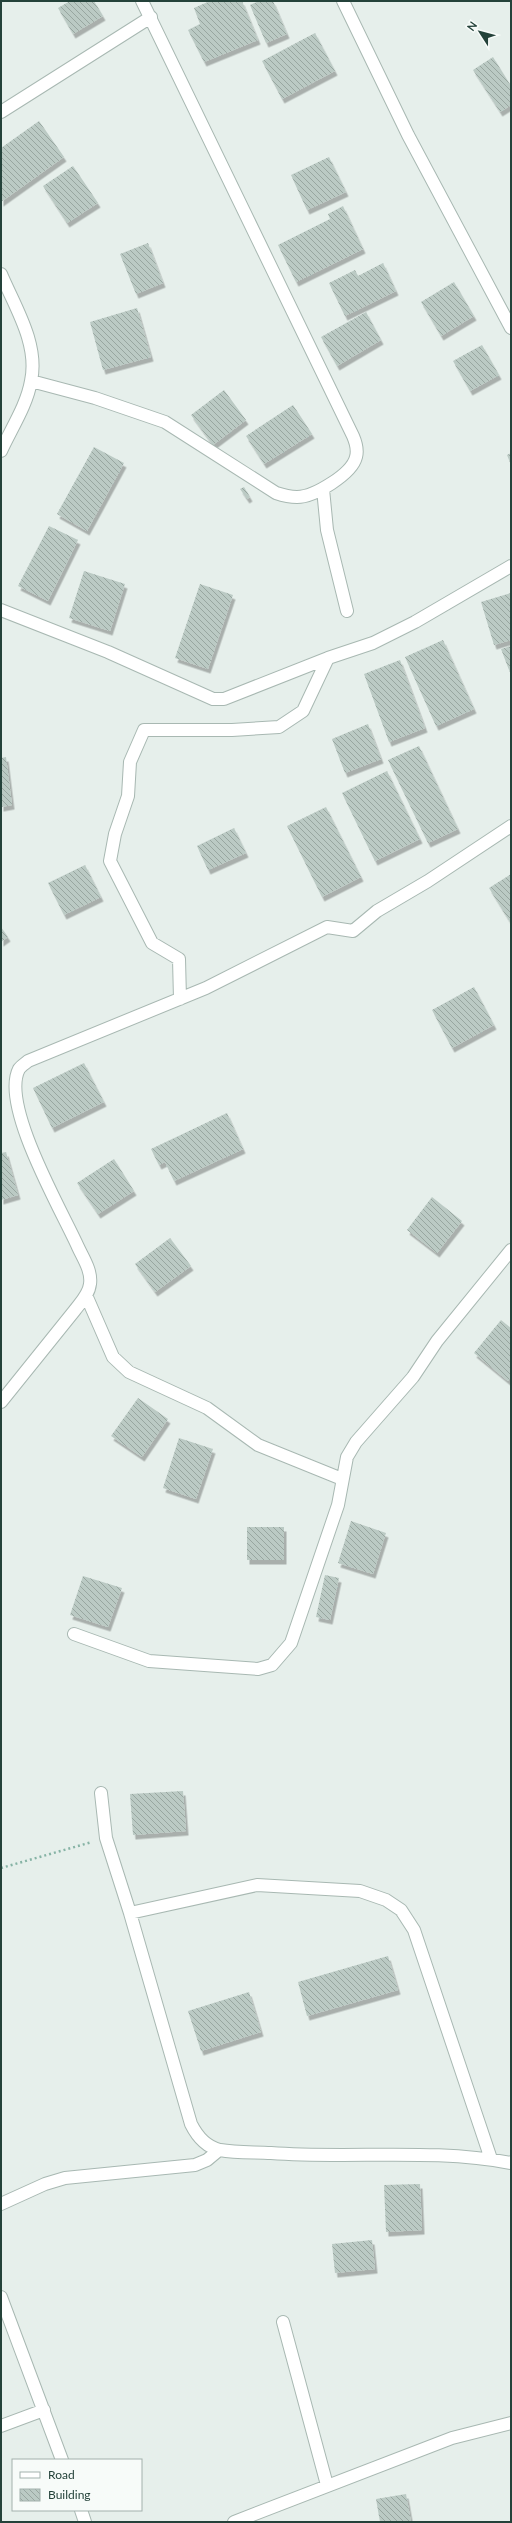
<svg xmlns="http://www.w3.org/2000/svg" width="512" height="2523" font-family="Lato,sans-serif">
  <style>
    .building { fill: url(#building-back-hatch); filter: url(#shadow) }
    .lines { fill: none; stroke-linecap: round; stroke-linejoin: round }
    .minor-casing { stroke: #a8b8b2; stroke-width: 14 }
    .path { stroke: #86b3a5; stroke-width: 2.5; stroke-dasharray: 2 3; stroke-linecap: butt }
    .minor { stroke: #fff; stroke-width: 12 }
  </style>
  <defs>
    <pattern id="building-back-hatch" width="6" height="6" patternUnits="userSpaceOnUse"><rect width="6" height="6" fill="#bbcac4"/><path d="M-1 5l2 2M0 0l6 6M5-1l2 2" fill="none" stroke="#98a6a0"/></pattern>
    <filter id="shadow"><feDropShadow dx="2.5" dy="4.5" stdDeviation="0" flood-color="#0004"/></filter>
  </defs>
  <rect width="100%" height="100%" fill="#e6efeb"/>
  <path class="building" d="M70,1h24l9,15 -30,18 -15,-26z
    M210,1h32l16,39 -54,22 -16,-32 12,-6 -6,-16z
    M259,1h14l14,33 -21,9 -16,-38z
    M315,33l20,38 -53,28 -20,-38z
    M493,57l18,29v19l-11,7 -27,-42z
    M39,121l25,36 -63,45v-54z
    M329,157l17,35 -39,18 -16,-35z
    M73,166l25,37 -31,20 -24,-37z
    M343,206l20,43 -67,33 -18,-37 52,-26 -2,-5z
    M148,243l15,40 -27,11 -16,-40z
    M383,263l13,28 -51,25 -16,-33 26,-13 3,6z
    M454,282l20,34 -33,20 -20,-34z
    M137,308l14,49 -48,13 -13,-48z
    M366,312l15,28 -44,26 -16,-29z
    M482,345l17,30 -29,16 -17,-30z
    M224,390l22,30 -33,25 -22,-30z
    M293,405l19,29 -48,30 -18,-28z
    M94,447l30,16 -37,68 -30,-17z
    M511,453v12l-4,-10z
    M244,487l6,10 -3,2 -7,-10z
    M49,526l29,14 -30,61 -30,-15z
    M84,571l41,13 -15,47 -41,-13z
    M200,584l33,11 -25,74 -33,-11z
    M511,593v47l-17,5 -13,-43z
    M443,640l31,69 -38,17 -31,-69z
    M511,646v29l-10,-26z
    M400,660l25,68 -36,14 -25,-68z
    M368,724l13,35 -36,14 -13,-34z
    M419,746l39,83 -30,14 -40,-83z
    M6,757l6,48 -11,2v-49z
    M387,771l33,68 -45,22 -33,-68z
    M326,807l35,70 -39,20 -35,-71z
    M234,828l12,25 -38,17 -11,-24z
    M85,865l16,32 -37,18 -16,-32z
    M511,874v50l-22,-36z
    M1,927l7,10 -7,5z
    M474,987l20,38 -42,23 -20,-38z
    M84,1063l20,39 -52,26 -19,-40z
    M227,1113l16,36 -69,32 -9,-19 -6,3 -8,-16z
    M6,1152l12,43 -17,5v-47z
    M114,1159l20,32 -36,23 -21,-31z
    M432,1197l30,24 -25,32 -30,-23z
    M170,1238l21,28 -36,26 -20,-28z
    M501,1320l10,8v50l-3,3 -34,-28z
    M138,1398l30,21 -26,38 -31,-21z
    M179,1438l34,11 -17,50 -33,-11z
    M351,1521l35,12 -13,41 -35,-11z
    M247,1527h37v33h-37z
    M325,1575l14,3 -9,42 -14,-3z
    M83,1576l39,12 -14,39 -38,-12z
    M183,1791l3,40 -53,4 -3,-41z
    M388,1956l10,34 -91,26 -9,-34z
    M249,1992l12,40 -60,19 -13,-40z
    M420,2184l2,46 -36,2 -2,-47z
    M372,2240l3,29 -40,4 -3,-29z
    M406,2494l5,28h-31l-4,-23z"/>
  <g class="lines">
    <g class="minor-casing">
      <path id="minor" d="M343,1l65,134 103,193
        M1,112l150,-95
        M1,274c14,33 38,70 30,107 -4,24 -20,48 -30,70
        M31,381l64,17 70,24 111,71c6,2 13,4 21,4 17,0 55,-23 59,-40 2,-7 0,-14 -3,-21l-211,-435
        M323,489l4,41 20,81
        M1,610l107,42 105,47h11l104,-41 45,-15 42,-21 96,-56
        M180,999l-1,-40 -27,-16 -42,-82 5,-27 13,-38 2,-34 14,-32h88l47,-3 24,-16 25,-53
        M86,1295l27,62 16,15 78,36 51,37 84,34
        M1,1402l74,-92c6,-8 14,-16 15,-26 2,-13 -7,-26 -12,-37 -16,-36 -78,-142 -59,-178 2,-3 7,-6 9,-8l178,-73 121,-61 26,4 24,-20 51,-30 83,-55
        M74,1634l75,27 109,8 14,-4 19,-22 47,-138 9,-48 9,-15 57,-65 24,-36 74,-91
        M101,1793l5,45 24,75 61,211c6,12 15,23 29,26 16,3 35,2 51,3 80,6 161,-5 240,10
        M130,1913l127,-28 103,6 26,9 15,10 13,20 77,229
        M1,2204l44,-20 20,-6 130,-13 12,-5 12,-10
        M1,2297l61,163
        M283,2322l44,163
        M1,2426l43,-16
        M81,2510l4,12
        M234,2522l218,-84 59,-15"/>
    </g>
    <path class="path" d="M1,1868l91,-26"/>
    <use href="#minor" class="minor"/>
  </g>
  <rect width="512" height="2523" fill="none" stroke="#24423a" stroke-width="4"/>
  <rect x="12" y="2459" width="130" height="52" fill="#f7fbf9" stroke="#a3b1ad"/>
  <rect x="20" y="2472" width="20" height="6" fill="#ffffff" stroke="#a3b1ad"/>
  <text x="48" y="2479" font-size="12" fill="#24423a">Road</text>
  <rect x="20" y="2489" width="20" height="12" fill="url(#building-back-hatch)" stroke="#a3b1ad"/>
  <text x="48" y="2499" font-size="12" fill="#24423a">Building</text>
  <g transform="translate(480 32) rotate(306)" stroke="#f7fbf9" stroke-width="3" paint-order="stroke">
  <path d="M0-3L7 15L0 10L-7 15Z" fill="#24423a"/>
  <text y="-6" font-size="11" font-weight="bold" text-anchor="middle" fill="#24423a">N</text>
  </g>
</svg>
